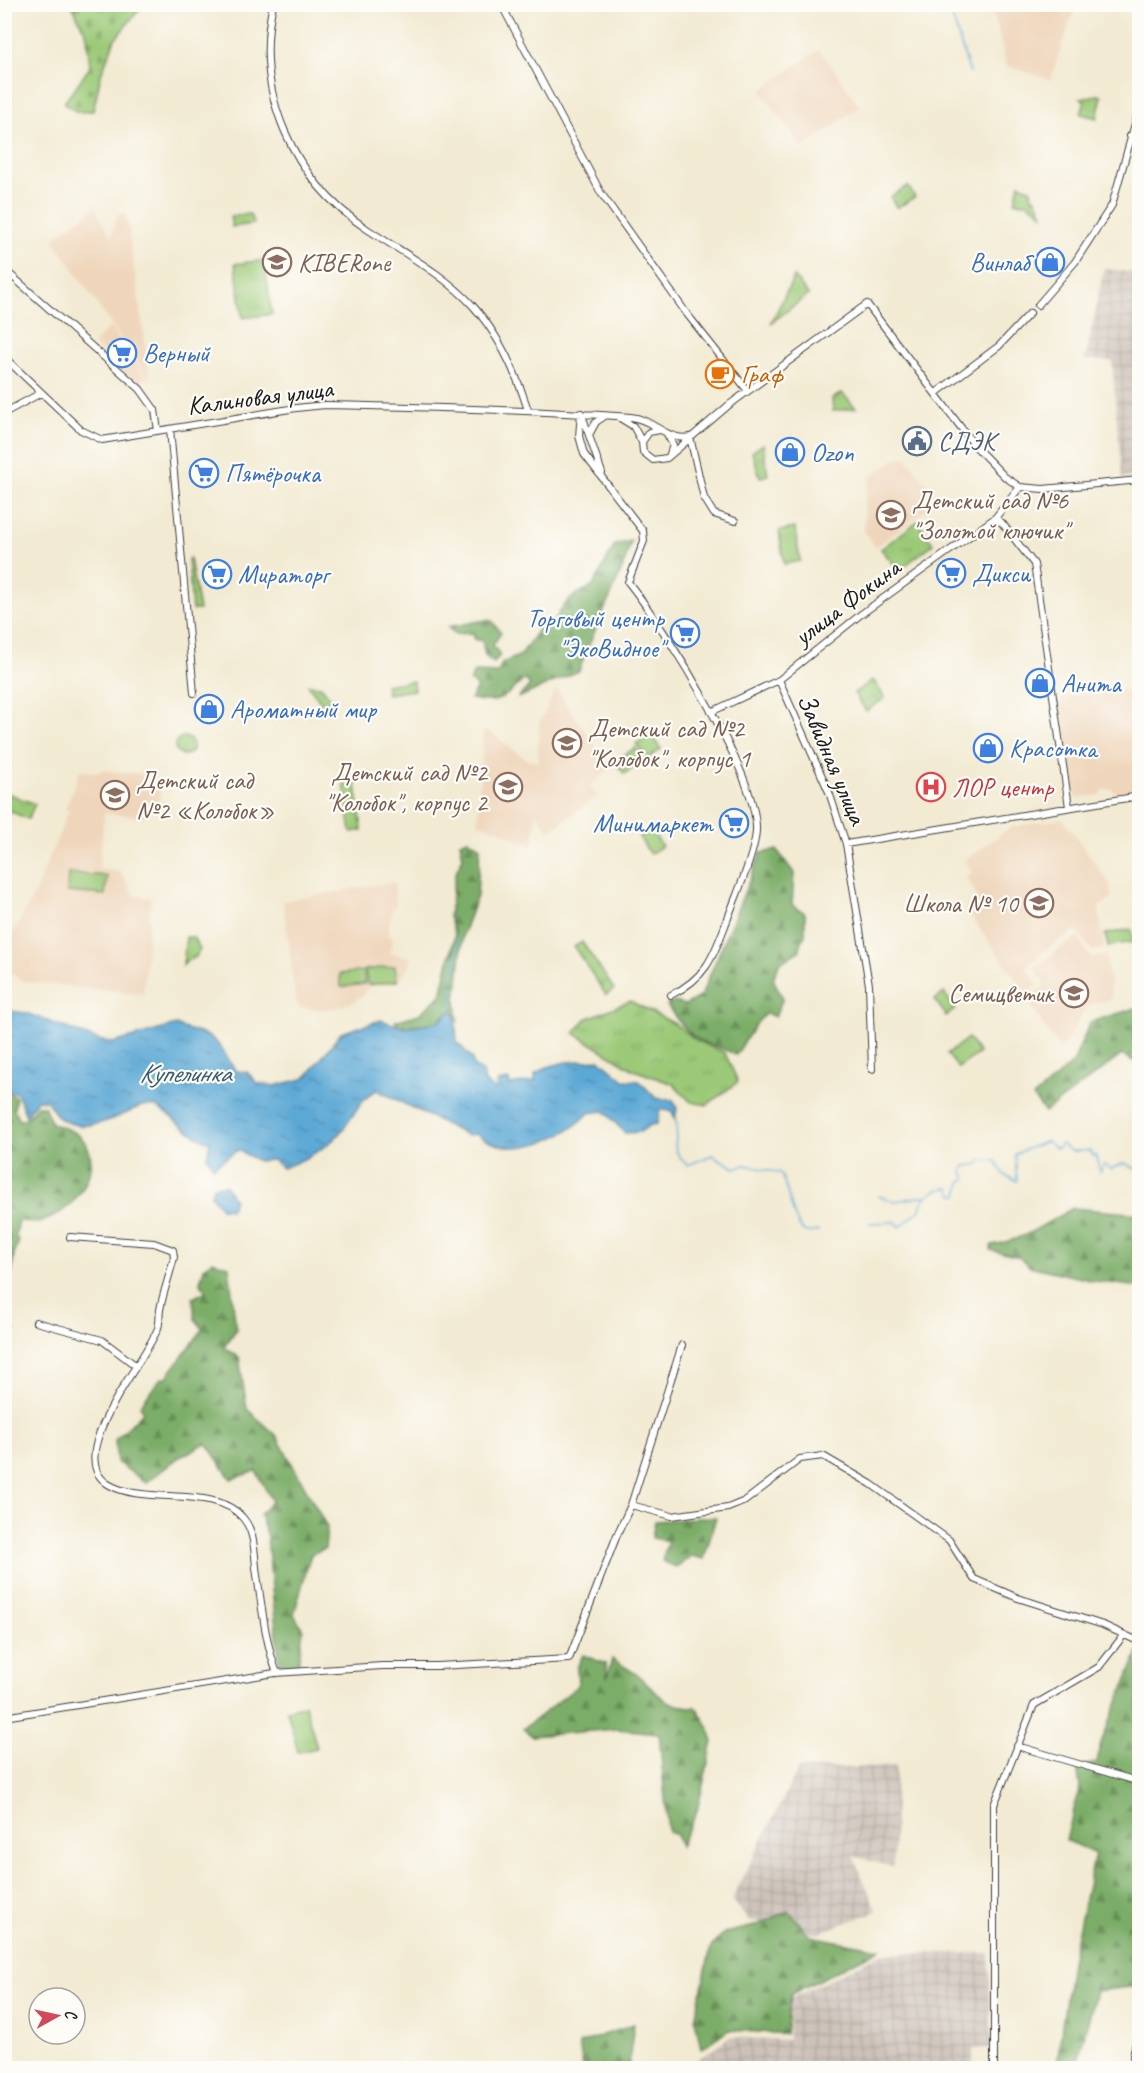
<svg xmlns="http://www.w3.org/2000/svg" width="1144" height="2073" font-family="Caveat,sans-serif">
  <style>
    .built { fill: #efd6bb }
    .industrial { fill: url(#industrial-grid) }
    .forest { fill: url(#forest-firs); stroke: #4c6442; stroke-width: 1.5 }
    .cemetery { fill: url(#cemetery-stones); stroke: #5c724a; stroke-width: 1.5 }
    .park { fill: url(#park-tufts); stroke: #5c724a; stroke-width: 1.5 }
    .garden { fill: #9bc977; stroke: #5c724a; stroke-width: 1.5 }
    .water { fill: url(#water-ripples); stroke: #3c6278; stroke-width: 1.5 }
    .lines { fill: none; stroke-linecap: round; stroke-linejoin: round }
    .stream { stroke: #5ca8d5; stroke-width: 1.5 }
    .minor-casing { stroke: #3c3b37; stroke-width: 8 }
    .minor { stroke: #fff; stroke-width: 6 }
    .labels { text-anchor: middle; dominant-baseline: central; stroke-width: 4.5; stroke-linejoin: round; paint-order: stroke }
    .education-label { font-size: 26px; fill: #785e54; stroke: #fdfcf7; text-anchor: start }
    .shop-label { font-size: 26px; fill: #366cbe; stroke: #fdfcf7; text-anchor: start }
    .food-label { font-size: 26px; fill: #c56008; stroke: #fdfcf7; text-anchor: start }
    .street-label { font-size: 26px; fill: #1c1c1c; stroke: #fdfcf7 }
    .service-label { font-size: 26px; fill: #4e5e75; stroke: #fdfcf7; text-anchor: start }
    .health-label { font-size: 26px; fill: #be3a42; stroke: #fdfcf7; text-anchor: start }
    .water-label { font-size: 27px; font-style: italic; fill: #395b6f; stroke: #fdfcf7 }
  </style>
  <defs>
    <pattern id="industrial-grid" width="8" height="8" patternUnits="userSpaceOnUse" patternTransform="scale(1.5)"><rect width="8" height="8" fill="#cdc2b9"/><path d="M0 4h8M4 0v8" fill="none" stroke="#afa69e"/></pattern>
    <pattern id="forest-firs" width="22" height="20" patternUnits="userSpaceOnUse" patternTransform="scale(1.5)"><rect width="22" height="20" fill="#7cad68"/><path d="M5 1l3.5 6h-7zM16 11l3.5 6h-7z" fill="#658c55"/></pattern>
    <pattern id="cemetery-stones" width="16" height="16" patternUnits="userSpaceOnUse" patternTransform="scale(1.5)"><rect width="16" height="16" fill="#9bc977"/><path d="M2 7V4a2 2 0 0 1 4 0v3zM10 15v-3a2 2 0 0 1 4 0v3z" fill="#85ac66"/></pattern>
    <pattern id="park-tufts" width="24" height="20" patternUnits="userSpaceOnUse" patternTransform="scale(1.5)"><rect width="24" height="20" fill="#9bc977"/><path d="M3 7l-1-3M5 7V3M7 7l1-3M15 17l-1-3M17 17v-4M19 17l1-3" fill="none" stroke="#85ac66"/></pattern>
    <pattern id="water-ripples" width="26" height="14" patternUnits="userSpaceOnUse" patternTransform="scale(1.5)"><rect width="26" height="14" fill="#5ca8d5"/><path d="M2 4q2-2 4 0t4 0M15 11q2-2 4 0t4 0" fill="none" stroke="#4b88ac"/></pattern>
  </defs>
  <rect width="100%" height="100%" fill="#fdfcf7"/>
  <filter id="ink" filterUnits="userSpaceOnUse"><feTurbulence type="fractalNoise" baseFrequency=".0167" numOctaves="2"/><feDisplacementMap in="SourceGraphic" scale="12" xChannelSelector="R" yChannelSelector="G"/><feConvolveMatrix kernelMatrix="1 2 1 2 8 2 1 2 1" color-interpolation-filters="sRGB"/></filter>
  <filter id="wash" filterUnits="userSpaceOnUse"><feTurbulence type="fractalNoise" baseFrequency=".008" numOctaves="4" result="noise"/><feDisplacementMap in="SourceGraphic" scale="24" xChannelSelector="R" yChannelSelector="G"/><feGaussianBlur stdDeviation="1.35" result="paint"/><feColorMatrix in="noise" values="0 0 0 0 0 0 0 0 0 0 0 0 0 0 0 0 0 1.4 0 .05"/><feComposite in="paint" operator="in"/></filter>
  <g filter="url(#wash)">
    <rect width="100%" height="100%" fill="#f2ead2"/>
    <path class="built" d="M992,5h84l-26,75 -44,-15z
      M819,49l41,57 -57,42 -42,-57z
      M95,208l16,29 7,-23 8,-1 25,170 -98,-144z
      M110,326l36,52 -8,6 -45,-40z
      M897,458h10l32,42 -63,47 -12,-16 1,-33 6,-21z
      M1139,688v98l-7,4 -17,3 -3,-4 -9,1 -3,5 -25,3 -15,-96 4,-5z
      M556,689l55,79 -21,18 7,11 -48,34 -13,-19 -3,33 -30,-12 -6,-5 -2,1 -17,-6 5,-92h5l39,29 11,2 1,-38z
      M80,770l17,3 5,-3 46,5 -1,13 13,1 -1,13 -13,-1 -2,16 -40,-4 -5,56 22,3 13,24 17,2 -8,96 -121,-13 -17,-12 -1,-20 30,-54 35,-85 -4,-1z
      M1063,819l47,65 1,15 -12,8 5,42 -11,2 -17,-21 -28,18 -22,20 12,17 -11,9 -62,-86 13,-10 -12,-20 6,-7 -8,-11 48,-33z
      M394,882l2,24 -3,1 -6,29 6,1 -3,16 21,4 -1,8 -12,17 -30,5 -5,8 -8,6 -20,7 -14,2 -22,-3 -3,-4 -13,-102z
      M1077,937l14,21 15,-3 6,44 -20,5 -7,4 -24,43 -34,-51 17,-13v-6l-10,-14z"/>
    <path class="industrial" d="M1104,269l35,4v203l-17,3 -10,-118 -27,-1z
      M896,1766l-3,101 -40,-11 24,55 -59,22 -70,-13 -16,-21 66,-130z
      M883,1953h106l2,95 -18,1v14l8,5h-285l1,-8 32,-23 59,3 3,-42z"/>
    <path class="forest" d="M631,541c-12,45 -37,85 -52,130l-61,27 12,-13 -5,-6c-22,19 -23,26 -54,20l6,-12 -7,-6 4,-9 24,1 4,-10 19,-8 18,-27 17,-8c4,-15 20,-28 36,-33l23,-42z
      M486,620l6,1 9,12 -8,12 7,10 -6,8 -9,-7 -3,-16h-7l-2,-7 -17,1 -9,-7z
      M468,839l12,8 -3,49 -14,38 -7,66 2,21 -9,-10 -12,11 -38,5 -4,-6 24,-7 22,-19 14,-61 -6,-17 6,-43 8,-17 -3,-15z
      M777,850l17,23 -2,32 13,8v23l-4,5 -1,9 -21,14 -6,15 10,19 -8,19 -9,-4 -11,12 -19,30c-12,-7 -28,-9 -40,-17 -12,-8 -21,-21 -29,-33l8,-3 10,3 16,-9 60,-143z
      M1139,1007v57l-17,-9 -77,57 -12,-15 40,-34 17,-41z
      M8,1092l8,5 -2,12 5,11 8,-2 10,-12h7l8,18c11,3 25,7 32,17 26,33 -28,95 -64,79l-5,15 4,7 -5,10 -2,21 -7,1 -1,-84 6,-24 -6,-9 1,-64z
      M1073,1208l66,6v73l-45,-6 -65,-15 -10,-9 -29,-7 2,-5c35,-6 51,-21 81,-37z
      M212,1261l17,5 7,64 -12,17 15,10 8,52 29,26 51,92 -2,22 -14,5 -17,60 9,16 -5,36 -11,2 -8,-8 -12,-123 -7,-22 12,-14 -16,-30 -25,8 -25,-36 -28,15 -32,25 -29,-21 -2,-22 28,-28 -3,-7 21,-27h5l37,-49 -8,-10 -2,-21 13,-7 -6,-9 4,-14z
      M716,1517l-12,42 -12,-3 -16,11 -14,-6 6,-20 -16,-3 3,-17z
      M1138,1652l1,334 -43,5 -18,69 6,8h-25l-2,-5 14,-101 24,-108 -29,-14 14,-54 -3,-18 20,-6 4,-19z
      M583,1655l23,9 1,14 5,-19c9,6 20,11 28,18 18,17 27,31 56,30l12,19 5,16 -16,69 -17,35 -4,-11 -8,-3 -9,-99 -43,-4 -84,7 -9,-7 55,-43 -1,-18z
      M789,1911l21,25 70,13 -89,45 -5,40 -57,-4 -28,19 -6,-30 16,-72 13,-14 31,-7z
      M634,2024l-6,44h-45l-4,-24z"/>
    <path class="cemetery" d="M72,5h71l-28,34 -14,35 -8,37 -16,1 -13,-9 26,-36 -3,-31z"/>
    <path class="park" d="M1098,95l4,1 -5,22 -16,-4 4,-13 -4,-3z
      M1019,183l12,7 1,8 3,-1 8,17 -16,-11 -12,-1z
      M250,214l4,10 -22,3 -2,-11z
      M264,260l8,54 -29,4 -8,-54z
      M794,277l14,18 -37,28z
      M842,393l14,15 -23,3 -1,-12z
      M763,444l5,31 -8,2 -8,-25z
      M918,521l15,23 -34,26 -18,-21z
      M190,558l9,52h-7l-4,-51z
      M873,680l12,18 -19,13 -12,-18z
      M413,681l1,9 -27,4 -2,-9z
      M308,685l13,1 12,15 -8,6z
      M650,734l11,15 -14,10 -11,-15z
      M175 746a9 9 0 1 1 18 0a9 9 0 1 1-18 0Z
      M355,776l7,54 -11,2 -8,-54z
      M4,792l31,12 -7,15 -23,-10z
      M186,937h7l7,12 -4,8 -10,4 -3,4z
      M582,942l32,47 -8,6 -32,-48z
      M630,1001l45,23 21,16 29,13 13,29 -31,23 -16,-3 -18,-18 -39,-14 -60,-37 12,-14z"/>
    <path class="garden" d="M908,186l7,11 -18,11 -7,-11z
      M795,528l5,33 -16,3 -5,-33z
      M635,748l9,12 -20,14 -9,-13z
      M650,829l12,17 -12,8 -11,-17z
      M68,873l39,3 -2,19 -38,-3z
      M1131,929l3,13 -26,4 -3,-12z
      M395,966l2,15 -29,4 -3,-15z
      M364,971l1,13 -24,3 -1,-13z
      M944,993l12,16 -10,7 -11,-16z
      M968,1038l11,15 -21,15 -11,-14z
      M305,1705l12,43 -19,4 -11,-42z"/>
    <path class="water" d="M4,1010l22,3 72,27 15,3 63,-18c11,7 23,5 35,13 11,6 17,24 26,33l10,1 10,11 17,3 29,-7 6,-5 32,-41 40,-13 24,8 33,-6 12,-10 5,1 2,29 15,16 2,9 9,4 2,11 10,8 3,-8 11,-2 1,5 25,-4v-7l12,-7 19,-5 34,-2 24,20 15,1 17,17 17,2 4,8 -2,12 -3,-9 -12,-1 -3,14 -7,1 -10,7 -15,1 -21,-22 -15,2c-26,28 -79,48 -112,21l-11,1 -89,-45c-18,9 -24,29 -37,43 -13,15 -39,29 -58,35l-9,-8 -15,1 -20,-11 -25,17 -6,-11 3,-14c-21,-6 -46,-35 -58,-36 -12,-2 -14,2 -25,7 -20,9 -44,19 -66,6 -5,-3 -10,-12 -14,-18l-10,-1 -11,16 -9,-23 -12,-3z
      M225,1185l9,14 -3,10 -10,-1 -10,-13 2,-9z"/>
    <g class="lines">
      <path class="stream" d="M948,4l22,69
        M450,1012l8,-74
        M676,1121c4,22 -10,25 12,44l24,-10 23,13 10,-3 35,8c8,12 13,52 24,58 4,3 10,1 14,0
        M878,1196l17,5 30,-5
        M870,1223l26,-1 4,5 20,-17c1,-15 17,-22 30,-22l3,7h5l3,-13 5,-3 -3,-7 2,-6 12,-1 6,-5 13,1 8,14 13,6 -2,-27 32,-13 10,8 4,-5 10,7h19l3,5 3,-1 4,17 4,-8 7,5 13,-6 16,8"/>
    </g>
  </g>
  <g filter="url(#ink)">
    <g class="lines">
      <g class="minor-casing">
        <path id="minor" d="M273,4c-20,88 20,176 94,225 36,24 76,44 106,77 27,30 43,66 55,104
          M501,4l100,189 86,121 61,77
          M1130,136l10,4
          M4,269l136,120 15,21 3,21
          M1038,305l37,-43 37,-57 28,-99
          M4,357l77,73 21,10 194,-32 29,-3c103,2 205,5 306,12 22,2 37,25 59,20
          M936,393l63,-47 31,-33
          M4,413l37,-20
          M581,413l-2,23 5,18 59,77 1,10 -16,41c36,45 131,195 128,249 -1,22 -20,65 -28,87 -14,36 -20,59 -57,77
          M582,415l20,58
          M620,418l13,8 9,16
          M170,429l24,264
          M660,430l-11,2 -7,10 1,10 10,8 14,-2 62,-53 138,-101 108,142 30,31 15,10 23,2 97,-9
          M590,433l6,-11 9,-6
          M667,434l6,11 -3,9
          M690,437l14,61 10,16 21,7
          M995,518l7,5 32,41 35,243
          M779,680l50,112 17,52 294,-48
          M711,712l68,-32 81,-65 135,-97 25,-31
          M846,844l23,141 3,84
          M70,1237l84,6 19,7 1,7c-4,18 -11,35 -14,53 -1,6 0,12 -2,18 -12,33 -96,127 -50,156 35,22 107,0 135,34 13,15 11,38 14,57 5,32 8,67 20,98
          M36,1322l66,18 33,25
          M4,1324h1
          M631,1505l41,11 56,-8 17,-7 55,-42 23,-3 48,28 78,56 25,39 44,19 85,27 37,17
          M4,1717l271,-44 107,-7h56l131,-7 48,-124 14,-30 51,-160
          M1017,1746l123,36
          M994,2068v-263l40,-100 65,-38 24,-31
          M1134,2068l-1,-13 7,-29"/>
      </g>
      <use href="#minor" class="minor"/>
    </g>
  </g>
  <defs>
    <g id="school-ring" transform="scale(1.5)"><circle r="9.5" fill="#fdfcf7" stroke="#8d6e63" stroke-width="1.5"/><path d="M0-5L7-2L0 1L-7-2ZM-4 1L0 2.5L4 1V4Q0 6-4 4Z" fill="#8d6e63"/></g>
    <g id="shop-ring" transform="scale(1.5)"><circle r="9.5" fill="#fdfcf7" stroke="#3f7fe0" stroke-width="1.5"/><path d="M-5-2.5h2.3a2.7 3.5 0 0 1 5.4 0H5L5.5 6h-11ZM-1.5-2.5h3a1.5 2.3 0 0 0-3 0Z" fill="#3f7fe0"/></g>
    <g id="supermarket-ring" transform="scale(1.5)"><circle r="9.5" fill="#fdfcf7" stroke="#3f7fe0" stroke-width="1.5"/><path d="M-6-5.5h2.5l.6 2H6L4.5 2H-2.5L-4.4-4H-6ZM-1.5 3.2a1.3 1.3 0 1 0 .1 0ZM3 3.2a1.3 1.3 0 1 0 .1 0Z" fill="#3f7fe0"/></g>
    <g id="cafe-ring" transform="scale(1.5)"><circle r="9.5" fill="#fdfcf7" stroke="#e8710a" stroke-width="1.5"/><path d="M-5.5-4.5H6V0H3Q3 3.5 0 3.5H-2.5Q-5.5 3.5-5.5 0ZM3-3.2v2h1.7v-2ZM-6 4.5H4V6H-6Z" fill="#e8710a"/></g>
    <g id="civic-ring" transform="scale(1.5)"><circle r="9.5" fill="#fdfcf7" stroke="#5c6f8a" stroke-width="1.5"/><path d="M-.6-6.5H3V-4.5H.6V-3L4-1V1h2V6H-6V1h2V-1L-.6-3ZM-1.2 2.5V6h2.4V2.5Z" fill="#5c6f8a"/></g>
    <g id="hospital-ring" transform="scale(1.5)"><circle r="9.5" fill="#fdfcf7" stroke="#e0444e" stroke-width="1.5"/><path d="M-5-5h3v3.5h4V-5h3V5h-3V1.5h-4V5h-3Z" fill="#e0444e"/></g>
  </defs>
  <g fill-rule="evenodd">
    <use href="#school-ring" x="277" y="262"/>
    <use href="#shop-ring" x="1050" y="262"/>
    <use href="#supermarket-ring" x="122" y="353"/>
    <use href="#cafe-ring" x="720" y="374"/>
    <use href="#civic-ring" x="917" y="441"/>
    <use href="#shop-ring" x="790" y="452"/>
    <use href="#supermarket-ring" x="204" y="473"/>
    <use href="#school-ring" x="891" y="515"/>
    <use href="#supermarket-ring" x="951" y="573"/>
    <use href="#supermarket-ring" x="217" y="574"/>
    <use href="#supermarket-ring" x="685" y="633"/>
    <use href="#shop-ring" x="1040" y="683"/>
    <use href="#shop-ring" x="209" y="709"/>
    <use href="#school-ring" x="567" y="743"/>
    <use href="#shop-ring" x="988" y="748"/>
    <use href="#school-ring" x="508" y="787"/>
    <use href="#hospital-ring" x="931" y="787"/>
    <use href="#school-ring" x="115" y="795"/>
    <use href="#supermarket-ring" x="734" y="823"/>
    <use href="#school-ring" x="1039" y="903"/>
    <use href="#school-ring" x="1074" y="993"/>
  </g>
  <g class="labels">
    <g class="education-label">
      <text x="298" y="262">KIBERone</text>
      <text x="912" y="500">Детский сад №6<tspan x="912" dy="30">"Золотой ключик"</tspan></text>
      <text x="588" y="728">Детский сад №2<tspan x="588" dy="30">"Колобок", корпус 1</tspan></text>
      <text x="487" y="772" text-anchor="end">Детский сад №2<tspan x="487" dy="30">"Колобок", корпус 2</tspan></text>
      <text x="136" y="780">Детский сад<tspan x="136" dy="30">№2 «Колобок»</tspan></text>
      <text x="1018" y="903" text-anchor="end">Школа № 10</text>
      <text x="1053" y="993" text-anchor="end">Семицветик</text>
    </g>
    <g class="shop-label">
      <text x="1029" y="262" text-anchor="end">Винлаб</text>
      <text x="143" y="353">Верный</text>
      <text x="811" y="452">Ozon</text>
      <text x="225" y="473">Пятёрочка</text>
      <text x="972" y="573">Дикси</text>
      <text x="238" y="574">Мираторг</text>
      <text x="664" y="618" text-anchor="end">Торговый центр<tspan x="664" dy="30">"ЭкоВидное"</tspan></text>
      <text x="1061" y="683">Анита</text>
      <text x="230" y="709">Ароматный мир</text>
      <text x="1009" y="748">Красотка</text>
      <text x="713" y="823" text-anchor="end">Минимаркет</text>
    </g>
    <g class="food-label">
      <text x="741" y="374">Граф</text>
    </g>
    <g class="street-label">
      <text transform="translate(260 397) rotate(-7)">Калиновая улица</text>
      <text transform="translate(847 602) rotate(-37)">улица Фокина</text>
      <text transform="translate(832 759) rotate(67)">Завидная улица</text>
    </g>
    <g class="service-label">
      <text x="938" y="441">СДЭК</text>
    </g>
    <g class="health-label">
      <text x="952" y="787">ЛОР центр</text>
    </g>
    <g class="water-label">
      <text x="185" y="1073">Купелинка</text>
    </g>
  </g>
  <rect width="1144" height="2073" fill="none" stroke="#fdfcf7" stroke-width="24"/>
  <g transform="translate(57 2016) rotate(82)"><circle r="28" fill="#fdfcf7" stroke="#a3a29f" stroke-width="1.5"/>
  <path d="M0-4.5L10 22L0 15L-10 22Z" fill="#d1495b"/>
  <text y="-9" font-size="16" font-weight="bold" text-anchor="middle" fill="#1c1c1c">С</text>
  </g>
</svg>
